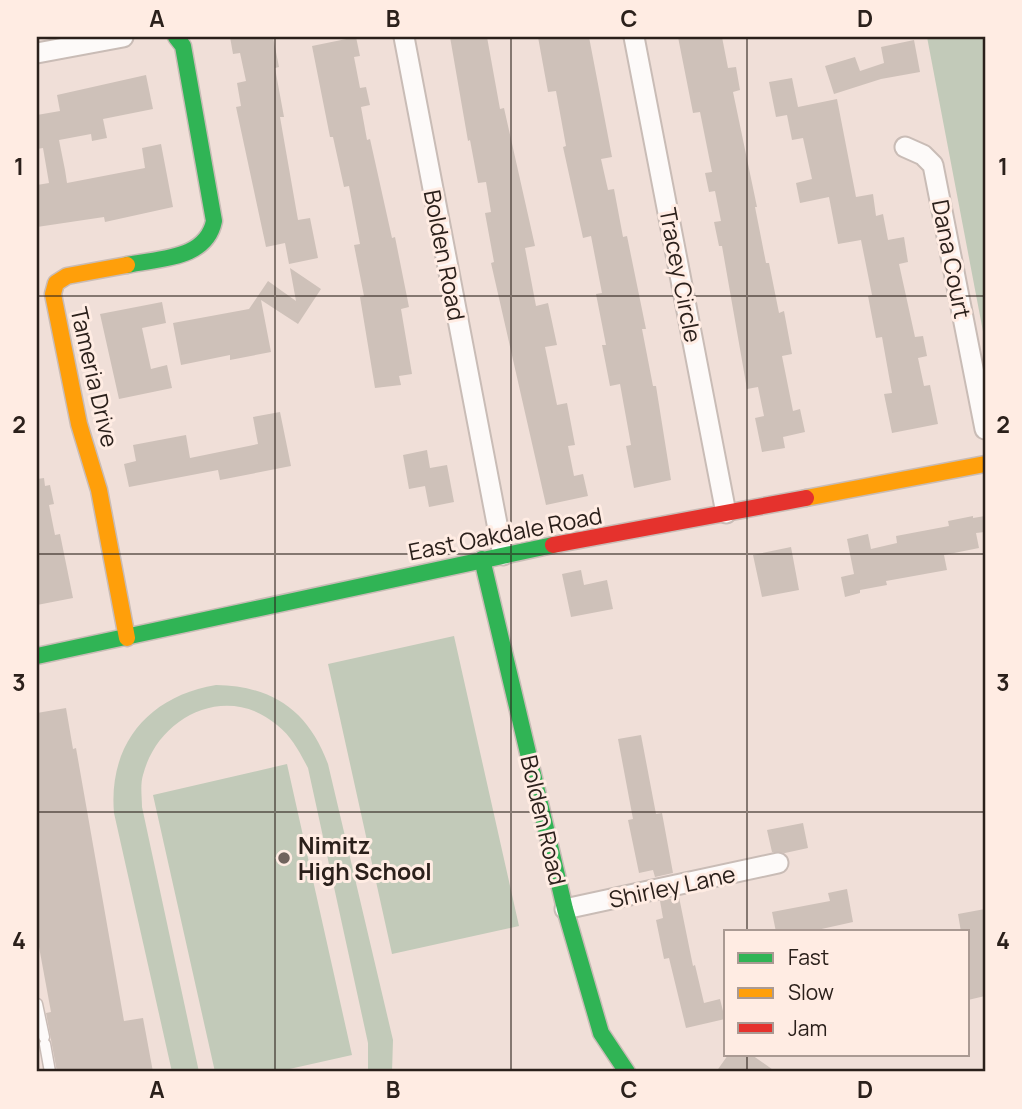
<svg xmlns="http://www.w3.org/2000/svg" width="1022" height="1109" font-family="Manrope,sans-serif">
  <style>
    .green { fill: #c2cab9 }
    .building { fill: #cec1b9 }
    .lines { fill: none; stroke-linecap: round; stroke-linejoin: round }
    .lane-casing { stroke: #c9bcb6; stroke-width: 13 }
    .street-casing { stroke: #c9bcb6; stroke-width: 23 }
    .fast-casing { stroke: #c9bcb6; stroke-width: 19 }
    .slow-casing { stroke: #c9bcb6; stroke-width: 19 }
    .jam-casing { stroke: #c9bcb6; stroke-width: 19 }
    .lane { stroke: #fdfaf9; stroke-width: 10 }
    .street { stroke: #fdfaf9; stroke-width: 19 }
    .fast { stroke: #30b455; stroke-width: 16 }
    .slow { stroke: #ff9f0a; stroke-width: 16 }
    .jam { stroke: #e5322d; stroke-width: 16 }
    .grid { fill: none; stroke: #2b201b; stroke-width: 2; stroke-opacity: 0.55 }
    .poi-dot { fill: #70635d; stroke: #ffece3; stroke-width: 2.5 }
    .labels { text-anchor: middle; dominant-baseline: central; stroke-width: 6; stroke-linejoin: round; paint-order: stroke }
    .street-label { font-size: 23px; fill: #2b201b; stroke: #ffece3 }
    .poi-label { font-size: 23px; font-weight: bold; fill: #2b201b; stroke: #ffece3; text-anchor: start }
    .neatline { fill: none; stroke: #2b201b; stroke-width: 2.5 }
    .grid-label { font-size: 23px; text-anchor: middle; font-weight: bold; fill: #2b201b }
  </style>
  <rect width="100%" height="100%" fill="#f0dfd8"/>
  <path class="green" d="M927,37h58v305z
    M454,636l65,290 -127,28 -64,-290z
    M216,685c56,1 92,25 112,79l65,276 -1,32h-24v-29l-60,-275c-9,-17 -16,-31 -31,-43 -50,-43 -119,-9 -134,50 -3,10 -1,22 -1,32l57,265h-27l-58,-259c-6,-69 35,-117 102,-128z
    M287,764l65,291 -76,17h-61l-62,-277z"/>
  <path class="building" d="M230,37h43l6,30 -4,1 9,49h-4l18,103 12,-2 8,40 -29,6 -4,-21 -19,4 -30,-140 5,-1 -4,-23 9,-2 -6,-28 -7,1z
    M356,37l4,19 -6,1 6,31 6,-1 4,18 -9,2 6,33 3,-1 22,99 3,-1 14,70 -8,2 11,65 -13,2 2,9 -26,3 -15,-91 4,-1 -10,-51 6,-1 -11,-58 -5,1 -11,-50h-3l-18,-91z
    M450,37h37l13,72 4,-1 31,138 -10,2 11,58 12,-3 9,42 -12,2 12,58 10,-2 8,42 -7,1 6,30 9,-2 5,22 -42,9 -55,-242 3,-1 -9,-49 6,-1 -5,-30 -8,1 -8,-43 -2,1z
    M538,37h51l23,120 -11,2 7,31 6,-1 9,48 4,-1 19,93h-4l11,57h3l15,94 -37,8 -8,-42 5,-1 -11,-61 -10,2 -8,-41h4l-10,-51 6,-1 -11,-57 -8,2 -20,-91 3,-1 -10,-55 -8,1z
    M678,37h44l6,31 8,-1 4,23 -7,2 24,115h-2l11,56h3l10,50 5,-2 8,43 -10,2 11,55 7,-2 5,23 -22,5 2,11 -23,4 -7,-34 9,-2 -6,-29 -11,2 -25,-143h-3l-5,-24 7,-1 -6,-30 -6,1 -4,-19 7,-1 -12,-60 -7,1z
    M914,40l6,32 -39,7 -47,15 -9,-28 30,-9 5,14 24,-8 -3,-16z
    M146,75l7,34 -50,10 4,19 -15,3 -1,-7 -32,6 6,30 2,13 78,-15 -3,-20 19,-4 12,63 -68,15 -1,-5 -67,10v-42l12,-2 -6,-35 -6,1v-34l23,-4 -3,-16z
    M792,78l6,29 39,-8 19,98 17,-3 3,22 7,-2 5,26 16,-3 4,25 -9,2 16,73 8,-1 4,20 -9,2 6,28 6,-1 8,39 -46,9 -8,-39 8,-1 -10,-56 -6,1 -8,-42 4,-1 -11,-55 -23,4 -9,-47 -29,6 -4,-20 16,-4 -9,-41 -11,2 -5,-25 -11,2 -7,-35z
    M290,268l31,21 -23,35 -37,-24 10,52 -41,8v-5l-49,10 -8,-42 76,-14 19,-28 28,20z
    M162,302l4,21 -24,5 9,41 16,-4 5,23 -53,11 -19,-85z
    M280,412l11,54 -71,14 -2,-10 -89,17 -5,-23 12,-3 -3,-16 53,-10 4,23 68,-14 -5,-27z
    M427,450l3,18 17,-3 7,37 -25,5 -4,-21 -16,3 -6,-34z
    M44,478l1,8 5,-1 4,19 -5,1 6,30 5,-1 13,64 -36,7v-126z
    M973,516v2l12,-2v16l-9,1 3,15 -35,7 3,15 -61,11 1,4 -27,5v3l-15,4 -4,-20 13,-3 -7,-35 21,-5 3,15 26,-6 -1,-7 53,-10 -1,-5z
    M791,547l8,43 -37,7 -9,-42z
    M581,570l3,15 23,-5 6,29 -42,8 -9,-43z
    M66,708l7,41 3,-1 48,273 19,-3 10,54h-96l-11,-59 5,-1 -14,-76v-223z
    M641,735l15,79 6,-1 11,60 -18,4 -2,-7 -14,3 -11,-53 5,-1 -15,-80z
    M803,823l5,25 -23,5 -13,-1 -5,-22z
    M847,889l6,33 -45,10h-32l-4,-20 58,-11 -2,-8z
    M679,897l14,69 2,-1 9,38 16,-4 5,20 -39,9 -17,-70 -5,1 -8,-39 7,-2 -3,-17z
    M985,909v87l-17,4v-68h-7l-3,-18z
    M728,1055h24l24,17h-60z"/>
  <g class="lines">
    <g class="lane-casing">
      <path id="lane" d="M37,1004l7,33
        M45,1044l5,28"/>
    </g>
    <g class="street-casing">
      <path id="street" d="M404,37l99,518
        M634,37l92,476
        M37,53l86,-16
        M905,147l18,8 10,10 52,264
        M565,909l213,-46"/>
    </g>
    <g class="fast-casing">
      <path id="fast" d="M127,265c32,-7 79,-5 87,-44l-31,-175 -7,-9
        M482,559l83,350 36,124 26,39
        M37,656l516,-111"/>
    </g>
    <g class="slow-casing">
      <path id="slow" d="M127,265l-60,11 -11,7 -3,11 26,130 20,66 28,148
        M806,498l179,-34"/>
    </g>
    <g class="jam-casing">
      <path id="jam" d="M553,545l253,-47"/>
    </g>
    <use href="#lane" class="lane"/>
    <use href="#street" class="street"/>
    <use href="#fast" class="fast"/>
    <use href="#slow" class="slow"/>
    <use href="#jam" class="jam"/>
  </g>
  <path class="grid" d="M275,37v1035M511,37v1035M747,37v895M37,296h948M37,554h948M37,812h948M747,1055v17"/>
  <circle class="poi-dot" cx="284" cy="858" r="7"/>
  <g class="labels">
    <g class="street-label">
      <text transform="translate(445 255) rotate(79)">Bolden Road</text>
      <text transform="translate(952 259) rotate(79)">Dana Court</text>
      <text transform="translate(681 275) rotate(79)">Tracey Circle</text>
      <text transform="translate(95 377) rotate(77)">Tameria Drive</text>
      <text transform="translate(505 533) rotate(-11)">East Oakdale Road</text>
      <text transform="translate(544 820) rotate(77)">Bolden Road</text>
      <text transform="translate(672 886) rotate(-12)">Shirley Lane</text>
    </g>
    <g class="poi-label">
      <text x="298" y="845">Nimitz<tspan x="298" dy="26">High School</tspan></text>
    </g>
  </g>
  <rect width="1022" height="1109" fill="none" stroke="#ffece3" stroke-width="77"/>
  <rect x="724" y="930" width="245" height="126" fill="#ffece3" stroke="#aa9a93" stroke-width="2"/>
  <rect x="738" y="953" width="35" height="10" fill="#30b455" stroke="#aa9a93" stroke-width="2"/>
  <text x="788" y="965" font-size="21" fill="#2b201b">Fast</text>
  <rect x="738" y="988" width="35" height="10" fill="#ff9f0a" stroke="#aa9a93" stroke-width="2"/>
  <text x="788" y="1000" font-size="21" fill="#2b201b">Slow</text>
  <rect x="738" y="1023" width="35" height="10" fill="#e5322d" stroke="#aa9a93" stroke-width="2"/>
  <text x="788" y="1036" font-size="21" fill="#2b201b">Jam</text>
  <rect x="38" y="38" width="946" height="1032" class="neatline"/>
  <g class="grid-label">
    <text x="157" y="27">A</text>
    <text x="393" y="27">B</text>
    <text x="629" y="27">C</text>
    <text x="865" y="27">D</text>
    <text x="19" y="175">1</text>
    <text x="1003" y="175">1</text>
    <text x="19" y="433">2</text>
    <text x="1003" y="433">2</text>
    <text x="19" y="691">3</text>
    <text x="1003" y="691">3</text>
    <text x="19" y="949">4</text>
    <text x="1003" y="949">4</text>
    <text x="157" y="1098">A</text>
    <text x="393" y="1098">B</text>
    <text x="629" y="1098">C</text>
    <text x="865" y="1098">D</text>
  </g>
</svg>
